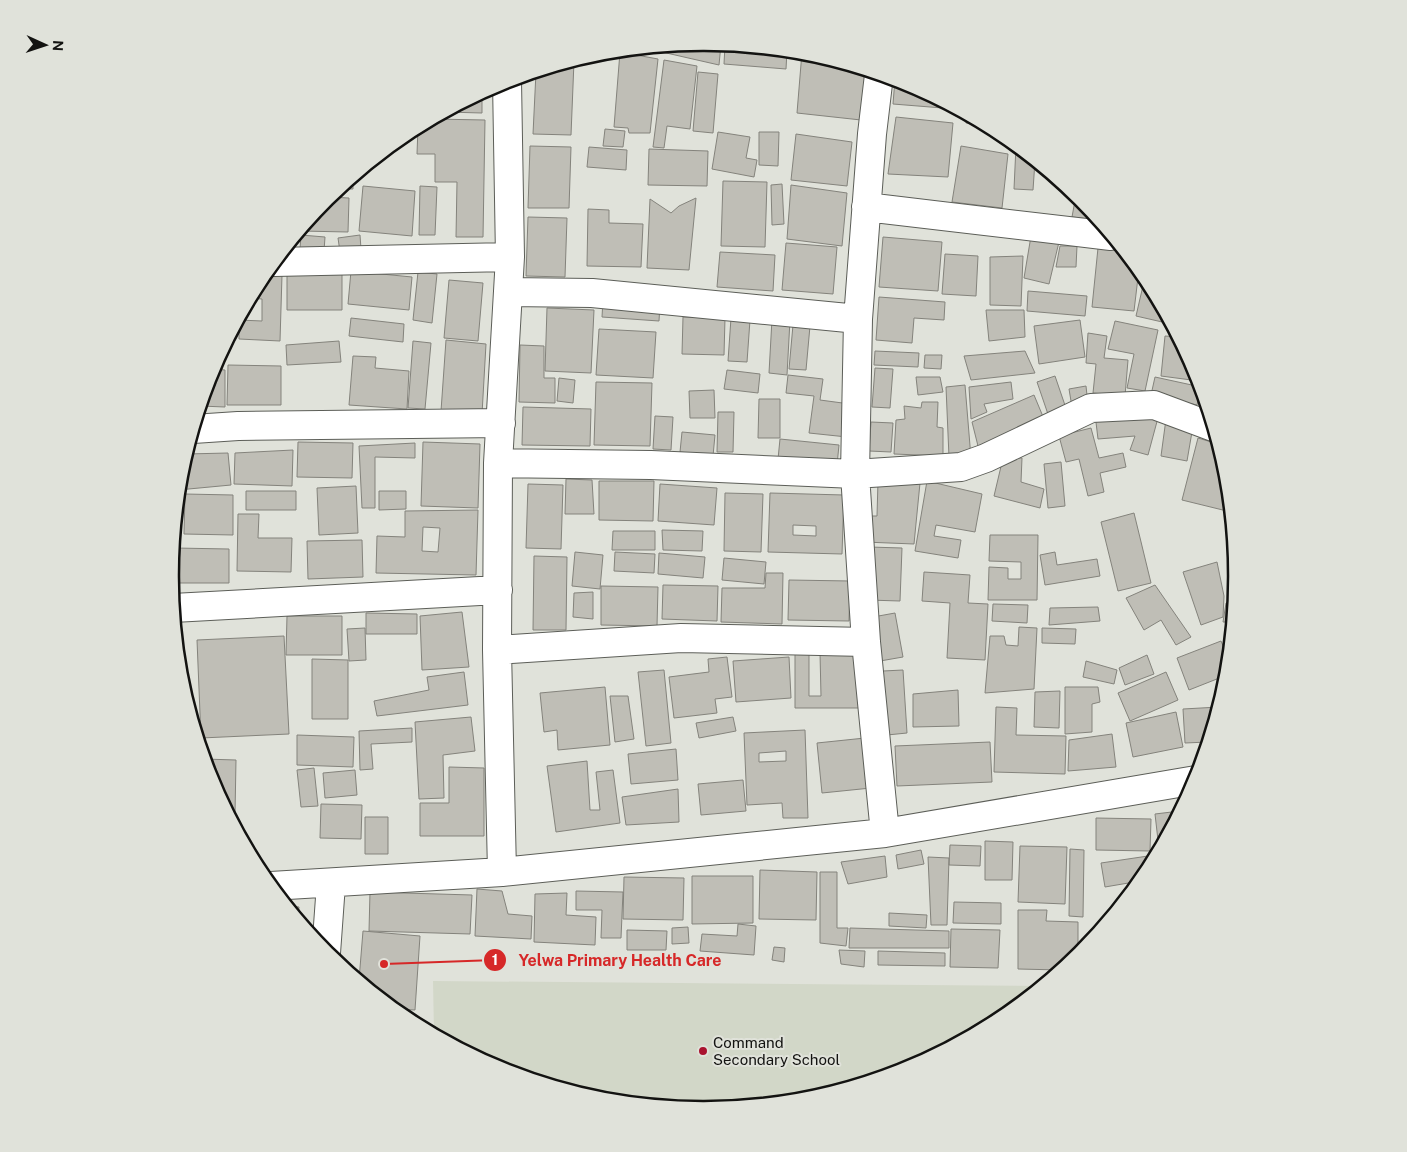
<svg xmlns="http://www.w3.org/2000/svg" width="1407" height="1152" font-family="'Public Sans',sans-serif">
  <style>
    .built { fill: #d2d7c8 }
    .building { fill: #bfbeb6; stroke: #84837c; fill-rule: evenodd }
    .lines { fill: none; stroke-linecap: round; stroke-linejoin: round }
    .minor-casing { stroke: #5c5e58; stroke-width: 30 }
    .minor { stroke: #fff; stroke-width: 28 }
    .poi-dot { fill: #a9122e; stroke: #e0e2da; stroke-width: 2 }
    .labels { text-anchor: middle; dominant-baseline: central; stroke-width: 4; stroke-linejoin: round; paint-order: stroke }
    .poi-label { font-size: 15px; fill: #131311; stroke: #e0e2da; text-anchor: start }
    .rim { fill: none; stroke: #131311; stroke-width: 2.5 }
    .leader { fill: none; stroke: #d62828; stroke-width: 2 }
    .callout-dot { fill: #d62828; stroke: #e0e2da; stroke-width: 2 }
    .mark-label { font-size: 15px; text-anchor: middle; font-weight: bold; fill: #fff }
    .callout-label { font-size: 16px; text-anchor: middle; font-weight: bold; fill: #d62828; stroke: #e0e2da; stroke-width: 4; stroke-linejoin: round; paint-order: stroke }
  </style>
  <rect width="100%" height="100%" fill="#e0e2da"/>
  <path class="built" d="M433,981l607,5 -40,34 -93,49 -100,30 -104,10 -104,-10 -100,-30 -65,-35z"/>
  <path class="building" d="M704,43l17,1 -2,21 -57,-13 1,-6z
    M725,45l62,6 -1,18 -62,-5z
    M656,47v6l-26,-3z
    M620,52l38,7 -8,74h-21l-1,-5 -14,-1z
    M802,52l65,19 -6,49 -64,-7z
    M664,60l33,6 -7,63 -23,-3 -3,22 -11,-1z
    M574,61l-3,74 -38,-1 3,-62z
    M698,72l20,2 -5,59 -20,-2z
    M895,79l13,4 47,26 -62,-5z
    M482,92v21l-37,-1z
    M966,115l20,10 -20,-2z
    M896,117l57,6 -5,54 -60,-3z
    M433,119l52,1 -2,117h-27l1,-55h-22v-28h-18l1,-27z
    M605,129l20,2 -2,16 -20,-1z
    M718,132l32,5 -4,21 11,2 -3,17 -42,-8z
    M759,132h20l-1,34 -19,-1z
    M796,134l56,8 -5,44 -56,-6z
    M530,146l41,1 -2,61h-41z
    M961,146l47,8 -6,54 -50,-6z
    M1016,146l19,15 -2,29 -19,-1z
    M589,147l38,3 -1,20 -39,-3z
    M649,149l59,2 -1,35 -59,-1z
    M353,177v12h-15z
    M723,181l44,1 -2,65 -44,-1z
    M782,184l2,40 -12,1 -1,-40z
    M791,185l56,8 -5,53 -55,-7z
    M363,186l52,5 -3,45 -53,-5z
    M420,186l17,1 -2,48h-16z
    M1076,195l5,4 17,21 -26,-3z
    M328,197l21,1 -1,34 -48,-1z
    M696,198l-7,72 -42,-2 3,-69 21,14 8,-7z
    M588,209l21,1v13l34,1 -2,43 -54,-1z
    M528,217l39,1 -2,59 -39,-1z
    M301,235l24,2 -1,14 -24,-2z
    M360,235l1,14 -21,3 -2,-14z
    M1031,236l28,6 -10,42 -25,-6z
    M883,237l59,5 -4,49 -59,-4z
    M786,243l51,4 -4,47 -51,-4z
    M1060,246h17l-1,21h-20z
    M1098,248l25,3 16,18 -5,42 -42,-4z
    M720,252l55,3 -2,36 -56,-4z
    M945,254l33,2 -2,40 -34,-2z
    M1023,256l-2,50 -31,-1v-48z
    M351,271l61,6 -3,33 -61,-6z
    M287,272l55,1v37h-55z
    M418,272l19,2 -5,49 -19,-3z
    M264,275h18l-2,66 -41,-2v-19l23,1v-22l-12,-1z
    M1145,277l2,3 24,44 -35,-8z
    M449,280l34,3 -5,58 -34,-3z
    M1028,291l59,5 -2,20 -58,-5z
    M879,297l66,5 -1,18 -30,-2 -2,25 -36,-3z
    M603,300l57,4 -1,17 -57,-4z
    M547,308l47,2 -3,63 -46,-2z
    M986,310h38l1,27 -36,4z
    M683,317l42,1 -1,37 -42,-1z
    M351,318l53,6 -1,18 -54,-6z
    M731,318l19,2 -3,42 -19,-1z
    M772,319l18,1 -3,55 -18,-2z
    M1080,320l5,37 -46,7 -5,-38z
    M1115,321l43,9 -13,61 -18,-3 7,-34 -26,-5z
    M793,325l17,1 -4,44 -17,-1z
    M599,329l57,3 -3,46 -57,-3z
    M1088,333l19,3 -3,22 24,2 -3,36 -32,-3 3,-29 -10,-1z
    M1165,336l13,1 21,44 -38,-5z
    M446,340l40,4 -4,70 -41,-3z
    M339,341l2,21 -54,3 -1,-20z
    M413,341l18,2 -6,66 -17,-1z
    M520,345l24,1v32h11v25l-36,-1z
    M875,351l44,2 -1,14 -44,-2z
    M1025,351l10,22 -64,7 -7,-24z
    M925,355h17l-1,14 -17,-1z
    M353,356l23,1 -1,11 34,3 -2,38 -58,-4z
    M228,365l53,1v39h-54z
    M875,368l18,1 -3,39 -18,-1z
    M212,369l13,1v37l-25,-1z
    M727,370l33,4 -2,19 -34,-4z
    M788,375l35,4 -3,21 30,4 -3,33 -38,-4 5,-37 -28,-3z
    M1055,376l14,41 -18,6 -14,-41z
    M916,377h24l3,15 -25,3z
    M1155,377l46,10 -4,18 -46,-10z
    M559,378l16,2 -2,23 -16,-2z
    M596,382l56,1 -2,63 -56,-1z
    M1011,382l2,17 -29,5 3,8 -16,7 -2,-32z
    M965,385l6,73 -22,-1 -3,-70z
    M1086,386l2,19 -16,2 -3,-18z
    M714,390l1,28h-25l-1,-27z
    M1034,395l10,24 -66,27 -6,-24z
    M759,399h21v39h-22z
    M922,402h16l-1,25 6,1v28l-49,-2 2,-34 9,-1 -1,-13 17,2z
    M523,407l68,2 -1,37 -68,-1z
    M718,412h16l-1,40h-16z
    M1095,414h64l-11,41 -18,-5 5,-14 -37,3z
    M655,416l18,1 -2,33 -18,-1z
    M1166,419l27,7 -6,35 -26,-5z
    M871,422l22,1 -2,29 -22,-1z
    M1091,428l8,30 24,-5 3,14 -26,6 4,19 -16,4 -9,-37 -13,3 -7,-26z
    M682,432l33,3 -2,21 -33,-4z
    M1198,438l20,6 9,28 4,40 -49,-12z
    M780,439l59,6 -2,20 -59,-6z
    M298,442l55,1 -1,35 -55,-1z
    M423,442l57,2 -2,64 -57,-2z
    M415,443v15l-40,-1v51h-13l-3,-62z
    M293,450l-1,36 -58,-2 1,-31z
    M228,453l3,32 -53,5 2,-18 6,-18z
    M1003,458h19l-1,24 23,7 -4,19 -46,-12z
    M1061,462l4,44 -17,2 -4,-44z
    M566,479l26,1 2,34h-29z
    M599,481h55l-1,40 -54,-1z
    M878,481l42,2 -6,61 -50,-2 1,-26h12z
    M927,481l55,13 -7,38 -39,-7 -2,11 27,4 -3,18 -43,-7z
    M528,484l35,1 -2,64 -35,-1z
    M660,484l57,4 -3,37 -56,-4z
    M356,486l2,47 -39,2 -2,-47z
    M246,491h50v19h-50z
    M379,491h27v18l-27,1z
    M725,493l38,1 -2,58 -37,-1z
    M770,493l74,2 -2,59 -74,-2zM793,525l23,1v10l-23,-1z
    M185,494l48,1v40l-49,-1z
    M478,510l-2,65 -100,-2 1,-37 28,1v-26zM423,527l17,1 -2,24 -16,-1z
    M1134,513l17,70 -33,8 -17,-69z
    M238,514h21l-1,24h34l-1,34 -54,-1z
    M662,530l41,1 -1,20 -39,-1z
    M613,531h42v19h-43z
    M990,535h48l-1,65h-49l1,-33 19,1v11h13v-17l-32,-1z
    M362,540l1,37 -55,2 -1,-38z
    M869,547l33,1 -2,53 -32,-1z
    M175,548l54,1v34h-50z
    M575,552l28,3 -3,34 -28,-3z
    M615,552l40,2 -1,19 -40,-2z
    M1055,552l2,13 40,-6 3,17 -55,9 -5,-30z
    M659,553l46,4 -2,21 -45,-4z
    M534,556l33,1 -1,73h-33z
    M724,558l42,4 -2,22 -42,-4z
    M1217,562l7,34 -1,21 -22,8 -18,-53z
    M924,572l46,3 -2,28 20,1 -3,56 -38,-2 3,-55 -28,-2z
    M766,573h17l-1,51 -61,-2 1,-34h43z
    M789,580l61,1 -1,40 -61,-1z
    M663,585l55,1 -1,35 -55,-2z
    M1155,585l36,52 -15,8 -15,-25 -17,10 -18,-32z
    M601,586l57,1 -1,39 -56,-1z
    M593,592v27l-20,-2 1,-24z
    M1235,599l-3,23h-9l3,-19z
    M993,604l35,1 -1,18 -35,-2z
    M1098,607l2,14 -51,4 1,-17z
    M462,612l7,55 -47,3 -2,-54z
    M366,613l51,1v20h-51z
    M895,613l8,44 -23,4 -7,-44z
    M287,616h55v39h-56z
    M1019,627l18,1 -3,61 -49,4 5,-57h14l2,9 12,1z
    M365,628l1,32 -17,1 -2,-32z
    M1042,628l34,1 -1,15 -33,-1z
    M284,636l5,98 -88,4 -4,-98z
    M1221,641l8,19 -2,15 -38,15 -12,-32z
    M795,649h14v47h12l-1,-43 38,1 1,54h-64z
    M1147,655l7,19 -29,11 -6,-17z
    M727,657l5,40 -17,2 2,14 -43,5 -5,-41 40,-5 -1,-13z
    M789,657l2,41 -55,4 -3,-41z
    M312,659l36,1v59h-36z
    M1086,661l31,9 -3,14 -31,-7z
    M664,670l7,73 -25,3 -8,-74z
    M903,670l4,63 -20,2 -4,-64z
    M464,672l4,33 -91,11 -3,-15 55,-11 -2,-13z
    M1166,672l12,28 -48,21 -12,-28z
    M605,687l5,58 -52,5 -1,-20 -13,2 -4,-39z
    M1065,687h33l2,15 -8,2v28l-27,2z
    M958,690l1,36 -46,1v-33z
    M1060,691l-1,37 -25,-1 1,-35z
    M610,696h18l6,43 -19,3z
    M996,707l21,1 -1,27 50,1 -1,38 -71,-2z
    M1219,707l-11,35 -23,1 -2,-34z
    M1176,712l7,35 -50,10 -7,-34z
    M471,717l4,34 -32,4 1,43 -25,1 -4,-77z
    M733,717l3,14 -37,7 -3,-15z
    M412,728v14l-41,2 2,25 -13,1 -1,-39z
    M805,730l3,88h-25l-1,-15 -35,2 -3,-72zM786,751v10l-27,1v-9z
    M1112,734l4,33 -48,4 1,-31z
    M297,735l57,2 -1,30 -56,-2z
    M865,738l6,50 -49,5 -5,-50z
    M990,742l2,40 -95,4 -2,-40z
    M676,749l2,31 -47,4 -3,-30z
    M204,759l32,1 -1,55h-6l-18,-35z
    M587,761l3,49h10l-4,-38 17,-2 7,53 -64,9 -9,-66z
    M449,767l35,1v68h-64v-33h29z
    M314,768l4,38 -17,1 -4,-37z
    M355,770l2,25 -32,3 -2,-25z
    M743,780l3,31 -45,4 -3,-31z
    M678,789l1,33 -53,3 -4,-28z
    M321,804l41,1 -1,34 -41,-1z
    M1180,811l-21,38 -4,-35z
    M365,817h23v37h-23z
    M1096,818l55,1 -1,32 -54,-1z
    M985,841l28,1 -1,38h-27z
    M950,845l31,1 -1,20 -31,-1z
    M1020,846l47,1 -2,57 -47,-2z
    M1070,849l14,1 -1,67 -14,-1z
    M921,850l3,14 -26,5 -2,-14z
    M885,856l2,21 -39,7 -7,-22z
    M1148,856l2,11 -10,14 -35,6 -4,-24z
    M928,857l21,1 -2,67h-16z
    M760,870l57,2 -1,48 -57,-1z
    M820,872h17v56h11l-2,18 -26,-3z
    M692,876h61v47l-61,1z
    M624,877l60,1 -1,42 -60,-1z
    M477,889l25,2 6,23 24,2 -1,23 -56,-3z
    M576,891l47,1 -2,46h-20l1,-28h-26z
    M370,892l102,3 -2,39 -101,-3z
    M567,893l-1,22 30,2 -1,28 -61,-3 1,-48z
    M954,902l47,1v21l-48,-1z
    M288,906l11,1 -1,11z
    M1018,910h29l-1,11 32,1v33l-17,15 -43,-1z
    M889,913l38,2 -1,13 -37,-2z
    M738,924l18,2 -2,29 -54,-4 2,-17 35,2z
    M688,927l1,16 -17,1v-16z
    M850,928l99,3v17h-100z
    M951,929l49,1 -2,38 -48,-1z
    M627,930l40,1 -1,19h-39z
    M363,931l57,5 -5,74 -21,-1 -35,-29z
    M774,947l11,1 -1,14 -12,-2z
    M839,950l26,1 -1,16 -23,-3z
    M878,951l67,2v13l-67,-1z"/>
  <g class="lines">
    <g class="minor-casing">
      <path id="minor" d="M879,75l-7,59 -14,185 -3,155 11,168 19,191
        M866,207l245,29
        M274,262l236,-5
        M508,292l84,1 266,26
        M193,429l45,-3 263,-3
        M498,463l153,2 204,9 106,-7 25,-9 105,-50 63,-3 59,22
        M173,608l325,-18
        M497,650l184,-12 185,4
        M502,872l-5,-222 1,-187 12,-206 -3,-176
        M271,886l231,-14 383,-39 311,-53
        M326,953l5,-69"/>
    </g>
    <use href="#minor" class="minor"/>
  </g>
  <circle class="poi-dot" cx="703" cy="1051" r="5"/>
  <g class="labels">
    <g class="poi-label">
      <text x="713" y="1042">Command<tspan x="713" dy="17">Secondary School</tspan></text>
    </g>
  </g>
  <path d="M0 0H1407V1152H0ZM703 51H704A524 524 0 0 1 1228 575V577A524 524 0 0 1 704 1101H703A524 524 0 0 1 179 577V575A524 524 0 0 1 703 51Z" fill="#e0e2da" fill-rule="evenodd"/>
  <path class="rim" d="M703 51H704A524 524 0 0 1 1228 575V577A524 524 0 0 1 704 1101H703A524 524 0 0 1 179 577V575A524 524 0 0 1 703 51Z"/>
  <path class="leader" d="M384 964L495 960"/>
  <g class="callout-dot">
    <circle cx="384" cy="964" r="5"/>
    <circle cx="495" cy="960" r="12"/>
  </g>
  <g class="mark-label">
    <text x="495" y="965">1</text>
  </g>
  <g class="callout-label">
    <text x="620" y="966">Yelwa Primary Health Care</text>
  </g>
  <g transform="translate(45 45) rotate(93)" stroke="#e0e2da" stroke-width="4" paint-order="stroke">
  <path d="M0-4L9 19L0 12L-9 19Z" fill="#131311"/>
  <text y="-8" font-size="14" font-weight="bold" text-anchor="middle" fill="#131311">N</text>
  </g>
</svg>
